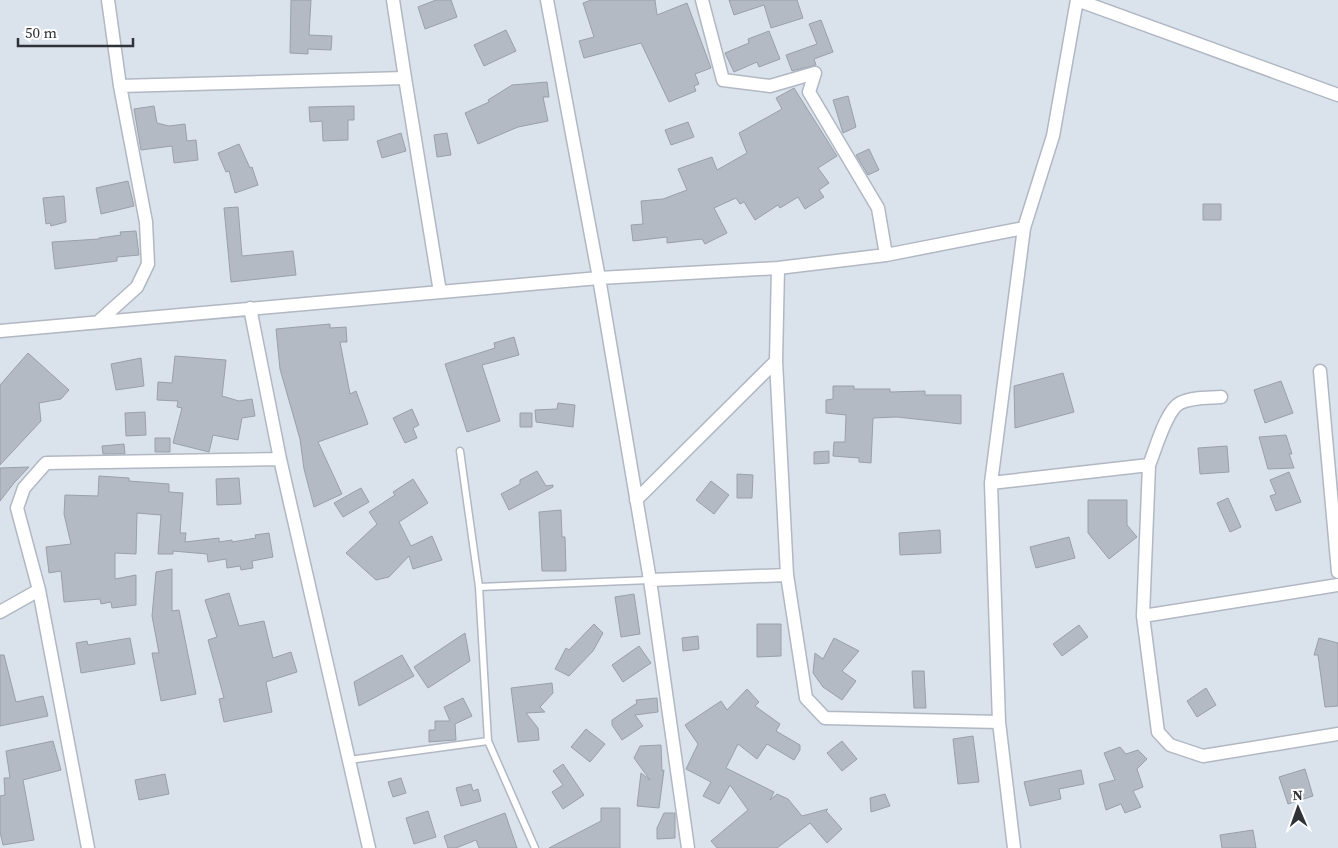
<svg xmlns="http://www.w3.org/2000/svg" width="1338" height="848" font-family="'Source Serif 4',serif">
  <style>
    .building { fill: #b3bac4; stroke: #99a0aa }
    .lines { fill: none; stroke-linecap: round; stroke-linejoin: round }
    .lane-casing { stroke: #b1b8c3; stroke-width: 9 }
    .street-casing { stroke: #b1b8c3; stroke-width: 15 }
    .lane { stroke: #fff; stroke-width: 6 }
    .street { stroke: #fff; stroke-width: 12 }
  </style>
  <rect width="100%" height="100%" fill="#dae2ec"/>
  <path class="building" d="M291,0h20l-2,35 23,1 -1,14 -23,-1v5l-18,-1z
    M436,0h15l6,17 -32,12 -7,-22z
    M591,0h64l2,15 30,-12 24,65 -16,6 4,10 -5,2 2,5 -27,11 -28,-59 -57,15 -5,-17 15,-4 -11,-34z
    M729,0h68l6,18 -32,10 -7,-23 -30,10z
    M821,20l12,32 -19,7 2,6 -24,6 -6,-16 31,-11 -8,-20z
    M506,30l10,21 -32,15 -10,-21z
    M769,31l11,28 -21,8 -2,-5 -23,10 -9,-19 24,-10 -1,-4z
    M547,82l2,15h-6l5,24 -30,6 -40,17 -13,-31 24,-11 -1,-2 24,-15z
    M794,88l43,68 -19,12 11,15 -10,7 5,7 -19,12 -7,-12 -18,11 -2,-3 -23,15 -11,-18 -4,2 -4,-6 -22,10 13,25 -22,11 -3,-5 -35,4v-6l-34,4 -2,-16 12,-1 -2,-23 22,-2 24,-9 -9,-21 34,-12 5,13 30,-17 -8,-20 43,-24 -6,-11z
    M848,96l8,31 -13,6 -10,-33z
    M154,106l3,17 12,3 16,-2 2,17 9,-1 2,20 -24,3 -2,-17 -31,4 -7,-41z
    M354,106v14h-6v20l-25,1 -1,-20 -12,1 -1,-15z
    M688,122l6,15 -23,8 -6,-15z
    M401,133l5,18 -24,7 -5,-17z
    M447,133l4,22 -14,2 -3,-22z
    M239,144l11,24 2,-1 6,18 -23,8 -6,-22 -3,1 -8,-19z
    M869,149l10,21 -11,5 -12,-20z
    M128,181l6,25 -33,8 -5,-26z
    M64,196l2,26 -15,4 -1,-3 -4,1 -3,-26z
    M1203,204h18v16h-18z
    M238,207l4,49 51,-5 3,24 -65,7 -7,-74z
    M136,231l3,24 -22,2v4l-23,3 -39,5 -3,-27 47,-3v-1l22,-3 -1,-3z
    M330,324v4l16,-1 1,15h-7l10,52 6,-3 12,33 -50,18 24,52 -28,13 -10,-38 -4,-30 -20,-70 -4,-40z
    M514,337l5,18 -37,10 18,56 -33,11 -22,-68 50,-16 -1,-5z
    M28,353l41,37 -8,9 -22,4 2,18 -41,44v-80z
    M175,356l51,4 -4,36 17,5 13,-2 3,17 -13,2 -4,22 -25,-5 -4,17 -36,-9 9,-35 -5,-1 1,-6 -21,-1 1,-18 14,1z
    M141,358l3,28 -28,4 -5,-26z
    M1063,373l11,39 -59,16 -1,-42z
    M1281,381l12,32 -28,10 -11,-33z
    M833,386h21v3h36v3l35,-1v4h36v29l-64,-7 -24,1 -2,45 -12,-1v-4l-26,-2 1,-14h11l1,-27 -20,-2v-13l7,-1z
    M558,403l17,2 -2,22 -37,-5 -1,-12 22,-1z
    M412,409l7,16 -6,3 4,10 -12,5 -12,-25z
    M145,412l1,23 -20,1 -1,-23z
    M520,413h12v14h-12z
    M1286,435l6,19h-3l5,14 -26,1 -9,-32z
    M155,438h15v14h-15z
    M124,444l1,10h-22l-1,-8z
    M1227,446l2,26 -29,2 -2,-26z
    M829,451v12l-15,1v-12z
    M29,467l-15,16 -14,18v-33z
    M537,471l9,15 7,-1v2l-44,23 -8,-16 19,-10v-4z
    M1289,472l12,30 -25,9 -6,-15 6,-2 -6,-14z
    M737,474l16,1 -1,23h-15z
    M99,476l30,2v3l40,3v8l14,1 -3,40h6l-1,9 34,-4v4l13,-2v2l24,-4 -1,-3 14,-2 4,24 -21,4 1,7 -12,2 -1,-4 -13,2 -1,-9 -18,3 -1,-8 -34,-3v3h-15l3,-39 -24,-2 -1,41 -21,-1v26l21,-4v30l-24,3 -1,-6 -10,2 -1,-5 -36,3 -3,-31 -12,2 -3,-26 25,-3 -7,-30 1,-19 33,1z
    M239,478l2,26 -24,1 -1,-26z
    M413,479l15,24 -29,19 12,24 21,-10 10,24 -29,9 -4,-13 -20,21 -13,3 -30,-27 31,-29 -8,-12 26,-17 -2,-3z
    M711,481l18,14 -15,19 -18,-14z
    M361,488l8,14 -26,15 -9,-14z
    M1228,498l13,29 -11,5 -13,-29z
    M1088,500h39v25l10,12 -28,22 -21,-26z
    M561,510l1,27h3l1,34h-24l-3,-59z
    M940,530l1,23 -41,2 -1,-22z
    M1069,537l6,21 -39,10 -6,-21z
    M172,569v42l7,-1 17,84 -35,7 -9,-48h7l-7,-37 4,-44z
    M229,593l10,33 25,-5 9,37 18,-6 6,20 -31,10 6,30 -48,10 -5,-23 5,-1 -16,-58 9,-3 -12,-37z
    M634,594l6,40 -19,3 -6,-40z
    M594,624l9,9 -10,18 -24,25 -14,-7 11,-21 3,2z
    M757,624h24v32l-24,1z
    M1079,625l9,12 -26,19 -9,-12z
    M465,633l5,28 -42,27 -14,-21z
    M698,636l1,13 -16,2 -1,-13z
    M130,638l5,26 -54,9 -5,-30 11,-2 1,4z
    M834,638l25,13 -17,20 14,10 -14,19 -19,-13 -10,-14 2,-20 8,6z
    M1319,638l19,5v63l-13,1 -7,-52h-4z
    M639,646l12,17 -28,19 -11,-17z
    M0,655h4l12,47 27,-6 5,20 -48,10z
    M402,655l12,21 -55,30 -5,-24z
    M912,671h12l2,37h-12z
    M552,683l1,10 -13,14 5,5 -19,1 12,15 1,12 -21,2 -7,-54z
    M1206,688l10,17 -19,12 -10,-16z
    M747,689l12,13 -4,4 25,18 -4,7 24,14v5l-6,10 -27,-16 -10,15 -19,-15 -12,24 48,24 -4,8 7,-6 11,5 14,17 26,-7 -2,2 16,18 -15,14 -17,-20 -33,25h-60l-6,-7 37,-31 -18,-25 -11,19 -16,-8 8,-14 -25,-13 12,-25 -13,-19 36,-24 6,9z
    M463,698l9,18 -17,8 1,16 -27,2v-12h6v-9h15l-6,-14z
    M657,698l1,14 -23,3 8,11 -21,14 -10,-15v-5l25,-17 -1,-3z
    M586,729l19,15 -15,18 -19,-15z
    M973,736l6,46 -21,2 -5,-45z
    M53,741l8,29 -38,10 11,60 -31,5 -3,-13v-36l5,-1 -1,-17h6l-4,-27z
    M842,741l15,18 -15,12 -15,-18z
    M661,745l1,26 2,-1 -5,38 -22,-2 4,-33 9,7 -16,-22 6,-12z
    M1120,747l6,7 12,-4 9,9 -10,10 6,18 -10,4 8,16 -16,6 -4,-9 -15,6 -7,-26 16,-4 -11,-27z
    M563,764l21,31 -21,14 -11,-17 11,-7 -10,-14z
    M1305,769l8,27 -25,8 -9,-27z
    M1081,770l3,14 -25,5 2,10 -31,7 -6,-24z
    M165,774l4,20 -30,6 -4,-20z
    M401,778l5,15 -13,4 -5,-15z
    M471,784l2,7 5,-2 3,12 -20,5 -5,-18z
    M885,794l5,12 -19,6 -1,-14z
    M601,808h19v40h-71l52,-27z
    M428,811l8,26 -22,7 -8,-26z
    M505,813l12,35h-38l-3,-8 -20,8h-8l-4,-12z
    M664,813h11v25l-18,1v-11z
    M1253,830l3,18h-34l-2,-13z"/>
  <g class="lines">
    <g class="lane-casing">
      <path id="lane" d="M460,451l19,136 171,-7
        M488,741l47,107
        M349,760l139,-19 -9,-154"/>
    </g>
    <g class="street-casing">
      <path id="street" d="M547,0l52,278 51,302 38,268
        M702,0l21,80 47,6 45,-13 -6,19 69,116 8,47
        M1077,0l261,95
        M405,78l35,214
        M120,86l285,-8 -12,-78
        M778,268l-2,93 11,214
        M250,308l30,151 89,389
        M98,322l39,-35 11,-23 -2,-42 -26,-136 -12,-86
        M0,331l599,-53 179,-10 108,-13 138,-27
        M1320,371l18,201
        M1149,465l-6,151 15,116 12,13 33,11 135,-22
        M991,483l158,-18c6,-14 17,-55 31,-62 12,-6 28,-5 41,-6
        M636,500l140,-139
        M650,580l137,-5 19,123 19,20 174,4
        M39,590l49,258
        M0,612l39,-22 -22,-82 7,-20 22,-25 234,-4
        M1143,616l195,-31
        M1014,848l-15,-126 -8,-239 33,-255 29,-92 24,-136"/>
    </g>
    <use href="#lane" class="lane"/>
    <use href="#street" class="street"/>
  </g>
  <g transform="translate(1298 808) rotate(358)" stroke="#ffffff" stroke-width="4" paint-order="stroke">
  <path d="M0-4L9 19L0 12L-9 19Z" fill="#2f3236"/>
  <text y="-8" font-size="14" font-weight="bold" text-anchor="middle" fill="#2f3236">N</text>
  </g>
  <path d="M18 38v8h115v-8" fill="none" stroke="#2f3236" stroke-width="2.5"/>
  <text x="25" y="38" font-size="15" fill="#2f3236" stroke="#ffffff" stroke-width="4" paint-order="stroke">50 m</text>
</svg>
